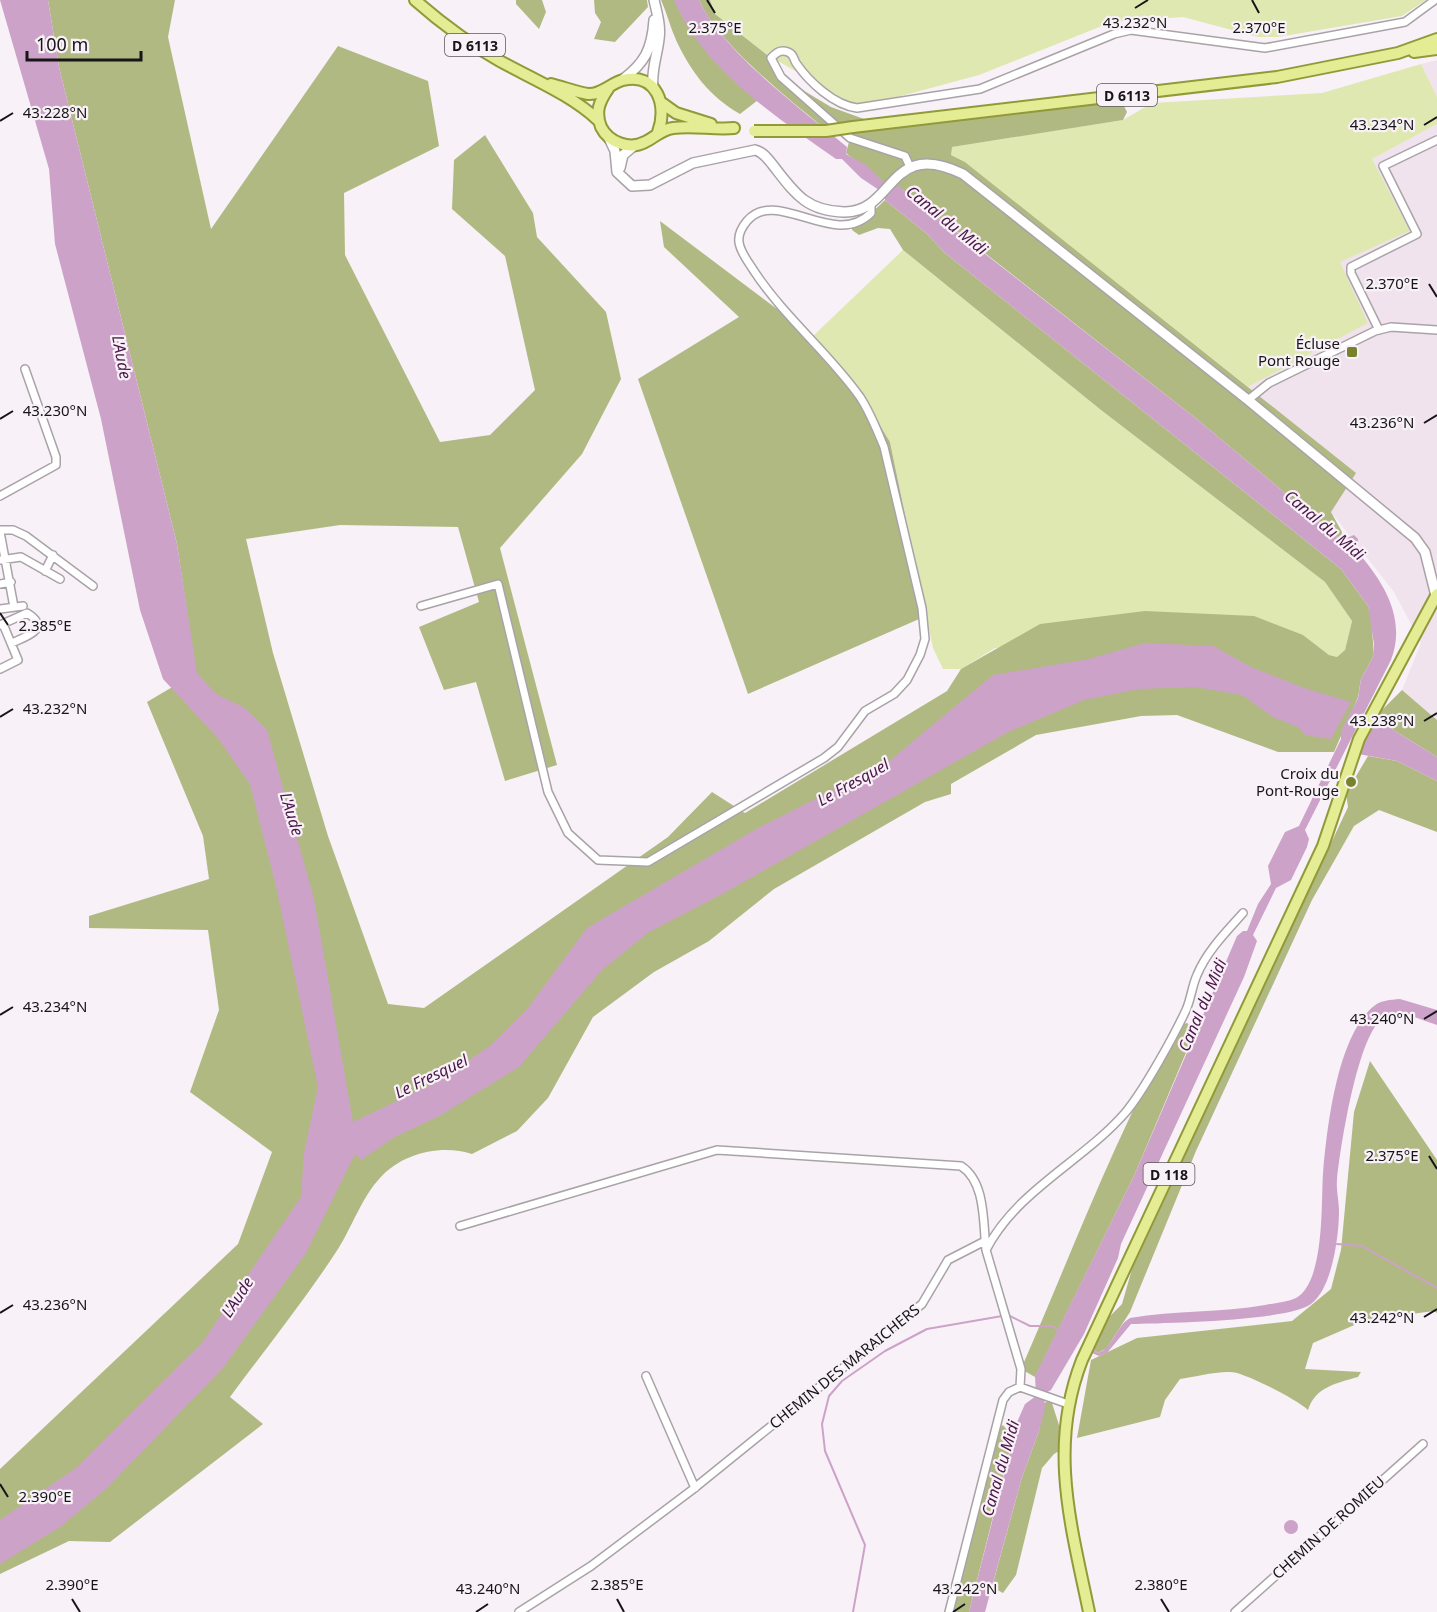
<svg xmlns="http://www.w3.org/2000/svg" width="1437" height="1612" font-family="'Noto Sans',sans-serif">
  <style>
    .built { fill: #f0e3ee }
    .green { fill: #e0e8b1 }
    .forest { fill: #b1b983 }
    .water { fill: #cda2c9 }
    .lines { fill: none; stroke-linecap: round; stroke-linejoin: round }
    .stream { stroke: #cda2c9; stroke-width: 2 }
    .street-casing { stroke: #a9a3a8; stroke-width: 10 }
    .secondary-casing { stroke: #a9a3a8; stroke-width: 12 }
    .primary-casing { stroke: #919939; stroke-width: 14 }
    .street { stroke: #fff; stroke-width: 7 }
    .secondary { stroke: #fff; stroke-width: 9 }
    .primary { stroke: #e4ec94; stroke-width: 10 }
    .primary-bridge-casing { stroke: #919939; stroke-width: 14; stroke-linecap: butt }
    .primary-bridge { stroke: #e4ec94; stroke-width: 10 }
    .ticks { fill: none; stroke: #171517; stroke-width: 2 }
    .poi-dot { fill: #78812c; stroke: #f8f1f7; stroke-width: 2 }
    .labels { text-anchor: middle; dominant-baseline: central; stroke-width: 4.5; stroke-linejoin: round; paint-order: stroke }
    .shield { fill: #f8f1f7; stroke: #5a575a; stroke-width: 1.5 }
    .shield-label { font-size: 14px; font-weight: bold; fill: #171517 }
    .poi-label { font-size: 15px; fill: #171517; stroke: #f8f1f7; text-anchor: end }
    .street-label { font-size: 15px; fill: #171517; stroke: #f8f1f7 }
    .water-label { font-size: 16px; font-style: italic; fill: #4a1648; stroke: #f8f1f7 }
    .ticks-label { font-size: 15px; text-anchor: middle; fill: #171517; stroke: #f8f1f7; stroke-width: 4.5; stroke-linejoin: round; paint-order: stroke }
  </style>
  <rect width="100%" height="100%" fill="#f8f1f7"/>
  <path class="built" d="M1437,60v37l-16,-33z
    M1437,124v596l-35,-30 19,-47 -27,-51 -63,-80 -83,-125 120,-64 -29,-61 71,-31 -38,-72z"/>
  <path class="green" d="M710,0h716l-24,16 -124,21h-20l-75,-20 -71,5 -133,53 -104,28 -23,1 -86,-50 -51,-40z
    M1421,64l16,33v27l-65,35 38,72 -70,31 28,61 -120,64 -283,-225 -14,-7v-8l172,-27 29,-17 170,-10z
    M903,250l198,160 224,172 27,39 -7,29 -8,7 -8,-2 -26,-20 -308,13 -34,21h-18l-10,-21 -43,-206 -31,-51 -46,-55z"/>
  <path class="forest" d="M48,0h127l-7,37 43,192 127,-183 90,35 11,65 -95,47 1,62 95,187 50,-7 45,-45 -30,-134 -53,-47 2,-49 31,-25 48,78 4,24 69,75 15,67 -39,75 -82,94 57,217 -52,16 -29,-99 -32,8 -25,-63 60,-25 -21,-75 -118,-2 -94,14 27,114 55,183 60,168 36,4 244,-171 44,-45 33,21 202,-122 14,-22 79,-45 105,-13 109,5 49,19 26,20 8,2 8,-7 7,-29 -27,-39 -224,-172 -198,-160 -13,-21 -12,-1 -19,7 -7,-5v-7l12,-3 21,-20 41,33 19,20 396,316 27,37 3,11 3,38 -13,24 -3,18 -24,55h-56l-101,-37 -36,1 -105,19 -85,49v10l-26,8 -151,87 -65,52 -55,31 -61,45 -45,81 -31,33 -45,23c-30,-10 -70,-1 -92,24 -18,19 -28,49 -42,71 -33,51 -72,99 -108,148l33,27 -153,118 -41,-1 -69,33v-105l238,-225 34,-92 -82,-60 29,-82 -11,-80 -119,-2v-12l120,-37 -6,-43 -56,-134 49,-29 -19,-129 -118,-477z
    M516,0h26l4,12 -7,17 -23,-25z
    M647,0l1,7 -33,35 -21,-3 7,-17 -6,-9 -1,-13z
    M661,0h14c17,42 48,71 83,100l-18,14c-30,-17 -49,-42 -64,-74 -6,-13 -9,-27 -15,-40z
    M699,0h11l5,14 56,44 10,19 50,30 33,12 -44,6c-36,-30 -103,-83 -121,-125z
    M1106,97l16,5 5,10 -4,8 -171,27 -1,8 14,7 391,311 -25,39 11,20 -1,8 -143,-120 -226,-177 -69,-53 -16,-4 -41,-33 7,-26z
    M660,221l153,115 46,55 31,51 36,174 -178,78 -110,-315 101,-62 -75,-70z
    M1402,690l35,30v37l-63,-39z
    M1368,756l29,5 40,20v51l-58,-22 -25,16 -42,74 -116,251 -66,161 -23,36 -9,5 -4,-3 14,-32 14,-14 10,-35 216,-462 -2,-14z
    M1187,1023l9,6 -62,147 -99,201 -14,-8c51,-116 94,-234 156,-343z
    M1370,1061l67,99v153l-3,-2 -68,9 -53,23 -8,26 56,3 -3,5c-21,6 -43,10 -50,33 -12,-11 -54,-32 -71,-37 -13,-4 -43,4 -57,6l-15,21 -5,17 -83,21 14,-78 46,-22 155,-17 39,-32 10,-39 13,-138z
    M1051,1400l15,47 -12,7 -12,14 -26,107 -13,18 -11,-6 30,-110 17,-46 5,-28z
    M1003,1425l10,12 -44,175h-20l46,-181z"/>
  <path class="water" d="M0,0h48l11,67 118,477 20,129 19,21 29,14 22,22 47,169 39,223 84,-40 54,-37 37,-37 59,-80 171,-100 129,-65 106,-88 96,-16 56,-16 68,3 38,21 53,21 47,14 -20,37 -26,-4 -7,-8 -25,-10 -31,-22 -47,-8 -56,2 -55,11 -76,32 -284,161 -75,39 -47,38 -83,97 -78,48 -48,23 -32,22 -6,-6 -49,99 -83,115 -116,120 -47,39 -60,37v-44l76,-52 126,-125 99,-146 3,-44 14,-66 -42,-201 -26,-102 -33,-47 -54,-58 -23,-69 -39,-191 -46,-175 -6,-75z
    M674,0h25c24,52 103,110 148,147l-1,7 20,11 24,23 8,-2 300,234 143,120 13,-5 4,4 -2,11c27,31 51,68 35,110l-86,170 4,9 -2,8 -16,33 -15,8 -23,47 4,6 -13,36 -123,267 -3,14 -34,76 -33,56 -7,4 1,14 -6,23 -17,46 -37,135h-16l49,-192 7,-16 11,-8 -1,-20 99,-200 103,-240 6,-5h4l11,-27 13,-20 -3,-18 17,-34 14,-6 42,-87v-8l17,-33 3,-19 13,-24v-11l-6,-38 -27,-37 -396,-316 -19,-20 -41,-33v-6l-24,-16 -19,-19h-6c-60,-43 -132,-88 -162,-159z
    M1374,718l63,39v24l-40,-20 -39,-7z
    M1400,999l37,11v15c-17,-5 -35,-16 -52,-8 -27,12 -45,133 -48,163 -1,10 2,21 2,31 0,25 -7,78 -28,93 -22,17 -147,19 -180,20l-24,29 -8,3 -7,-3 2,-3 4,3c15,-5 18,-27 32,-35 45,-8 91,-5 135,-13 11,-2 22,-3 31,-7 29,-16 25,-96 27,-125 4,-46 14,-137 51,-167 7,-6 16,-6 26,-7z
    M1284 1527a7 7 0 1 1 14 0a7 7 0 1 1-14 0Z"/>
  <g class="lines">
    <path class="stream" d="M1337,1244l25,2 75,42
      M853,1612l12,-67 -40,-94 -3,-27 7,-28 13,-15 43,-30 42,-22 81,-14 22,11h22l9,5"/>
    <g class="street-casing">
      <path id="street" d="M910,167l-5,-11 -55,-18 -69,-61 -10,-19c5,-5 9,-9 17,-6 6,2 5,6 8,11 13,19 38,42 61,45l123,-19 134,-55 17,-4 134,18 140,-26 30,-22
        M1379,330l-28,-57v-6l66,-33 -34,-68 54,-26
        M1248,400l21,-17 106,-52 16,-4 46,3
        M0,496l56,-31v-8l-31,-88
        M0,530h13l13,6 67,50
        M0,532l14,75
        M0,560l21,-3 39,22
        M45,571l8,-16
        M0,584l11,-2
        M421,606l77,-22 50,208 20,41 30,27 50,2 176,-104 14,-11 27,-36 29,-17 13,-14 13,-25 5,-16 -3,-31 -38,-161c-7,-17 -14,-35 -24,-50 -31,-44 -75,-79 -106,-126 -5,-8 -14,-19 -15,-29 -1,-7 3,-15 8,-21 30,-35 87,29 124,-8v-10
        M0,609l23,-3
        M0,625l27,-12c26,16 -3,24 -15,30
        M0,669l18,-9 -15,-36
        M460,1226l257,-76 244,16c25,16 22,57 25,84
        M646,1376l49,112
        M1020,1387l1,-18 -35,-119c31,-60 96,-88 139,-137 18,-21 49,-77 61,-103 5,-11 6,-24 11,-35 10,-24 29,-43 46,-62
        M519,1612l72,-46 101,-76 230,-186 26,-44 37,-19
        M949,1612l54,-212 6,-8 11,-5 48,17
        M1235,1612l188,-168"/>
    </g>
    <g class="secondary-casing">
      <path id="secondary" d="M622,80c23,-17 30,-31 32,-60
        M653,88c-2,-18 4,-31 6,-49 2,-13 -2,-26 -5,-39
        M609,138l6,13 2,21 15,14 18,-1 43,-22 62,-13c8,2 12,8 17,14 22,28 33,47 72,48 51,1 44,-75 119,-38l285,226 167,138 10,14 11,44
        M620,168l3,-13 12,-10"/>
    </g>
    <g class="primary-casing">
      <path id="primary" d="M415,0c26,23 53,43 83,60 34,19 72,34 100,60
        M1414,52l23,-3
        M551,84c12,3 25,8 37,10 13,1 23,-11 35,-14 34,-8 45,26 35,52
        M608,89c-9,13 -13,23 -7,38 8,16 29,23 44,15 11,-5 15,-12 28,-14 20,-3 41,2 61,0
        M662,103l14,10 35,11
        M853,127l424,-50 121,-24 39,-14
        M1089,1612c-18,-87 -41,-165 -7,-252l241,-514 36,-107 78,-145"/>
    </g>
    <use href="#street" class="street"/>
    <use href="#secondary" class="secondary"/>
    <use href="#primary" class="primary"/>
    <g class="primary-bridge-casing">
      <path id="primary-bridge" d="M754,131h72l27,-4"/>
    </g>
    <use href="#primary-bridge" class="primary-bridge"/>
  </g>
  <path class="ticks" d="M707,0l8,13M1252,0l7,13M1135,8l13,-8M0,121l13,-8M1424,125l13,-8M1429,284l8,13M0,419l13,-8M1424,423l13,-8M0,613l8,12M0,717l13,-8M1424,721l13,-8M0,1015l13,-8M1424,1019l13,-8M1429,1156l8,13M0,1313l13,-8M1424,1317l13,-8M0,1484l8,13M72,1599l8,13M617,1599l7,13M1161,1599l8,13M476,1612l12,-8M953,1612l12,-8"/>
  <g class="poi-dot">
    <rect x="1346" y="346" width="12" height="12" rx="3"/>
    <circle cx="1351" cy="782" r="6"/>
  </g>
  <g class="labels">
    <g class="shield">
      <rect x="445" y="34" width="60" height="22" rx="4.5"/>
      <rect x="1097" y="84" width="60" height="22" rx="4.5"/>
      <rect x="1143.5" y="1163" width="51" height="22" rx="4.5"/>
    </g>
    <g class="shield-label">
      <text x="475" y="45">D 6113</text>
      <text x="1127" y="95">D 6113</text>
      <text x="1169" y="1174">D 118</text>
    </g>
    <g class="poi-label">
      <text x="1340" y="343">Écluse<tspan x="1340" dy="17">Pont Rouge</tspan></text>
      <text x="1339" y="773">Croix du<tspan x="1339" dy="17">Pont-Rouge</tspan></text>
    </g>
    <g class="street-label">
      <text transform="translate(844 1366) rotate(-39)">CHEMIN DES MARAICHERS</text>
      <text transform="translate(1328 1527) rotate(-42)">CHEMIN DE ROMIEU</text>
    </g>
    <g class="water-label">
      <text transform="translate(947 220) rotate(39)">Canal du Midi</text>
      <text transform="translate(122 357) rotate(79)">L'Aude</text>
      <text transform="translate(1325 525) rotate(40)">Canal du Midi</text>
      <text transform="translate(853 782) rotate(-29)">Le Fresquel</text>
      <text transform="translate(292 814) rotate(73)">L'Aude</text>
      <text transform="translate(1202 1005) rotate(-67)">Canal du Midi</text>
      <text transform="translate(431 1076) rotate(-26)">Le Fresquel</text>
      <text transform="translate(237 1297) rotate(-57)">L'Aude</text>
      <text transform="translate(1000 1468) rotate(-74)">Canal du Midi</text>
    </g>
  </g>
  <g class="ticks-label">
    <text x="1135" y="28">43.232°N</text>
    <text x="715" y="33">2.375°E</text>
    <text x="1259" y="33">2.370°E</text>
    <text x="55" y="118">43.228°N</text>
    <text x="1382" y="130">43.234°N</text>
    <text x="1392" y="289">2.370°E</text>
    <text x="55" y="416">43.230°N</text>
    <text x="1382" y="428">43.236°N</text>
    <text x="45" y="631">2.385°E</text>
    <text x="55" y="714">43.232°N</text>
    <text x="1382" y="726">43.238°N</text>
    <text x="55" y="1012">43.234°N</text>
    <text x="1382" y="1024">43.240°N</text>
    <text x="1392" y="1161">2.375°E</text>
    <text x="55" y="1310">43.236°N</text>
    <text x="1382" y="1323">43.242°N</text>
    <text x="45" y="1502">2.390°E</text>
    <text x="72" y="1590">2.390°E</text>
    <text x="617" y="1590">2.385°E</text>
    <text x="1161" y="1590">2.380°E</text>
    <text x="488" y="1594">43.240°N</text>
    <text x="965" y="1594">43.242°N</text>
  </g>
  <path d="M27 51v9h114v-9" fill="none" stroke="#171517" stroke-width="3"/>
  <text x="36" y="51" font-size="18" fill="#171517" stroke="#f8f1f7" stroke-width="4.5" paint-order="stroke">100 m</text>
</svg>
